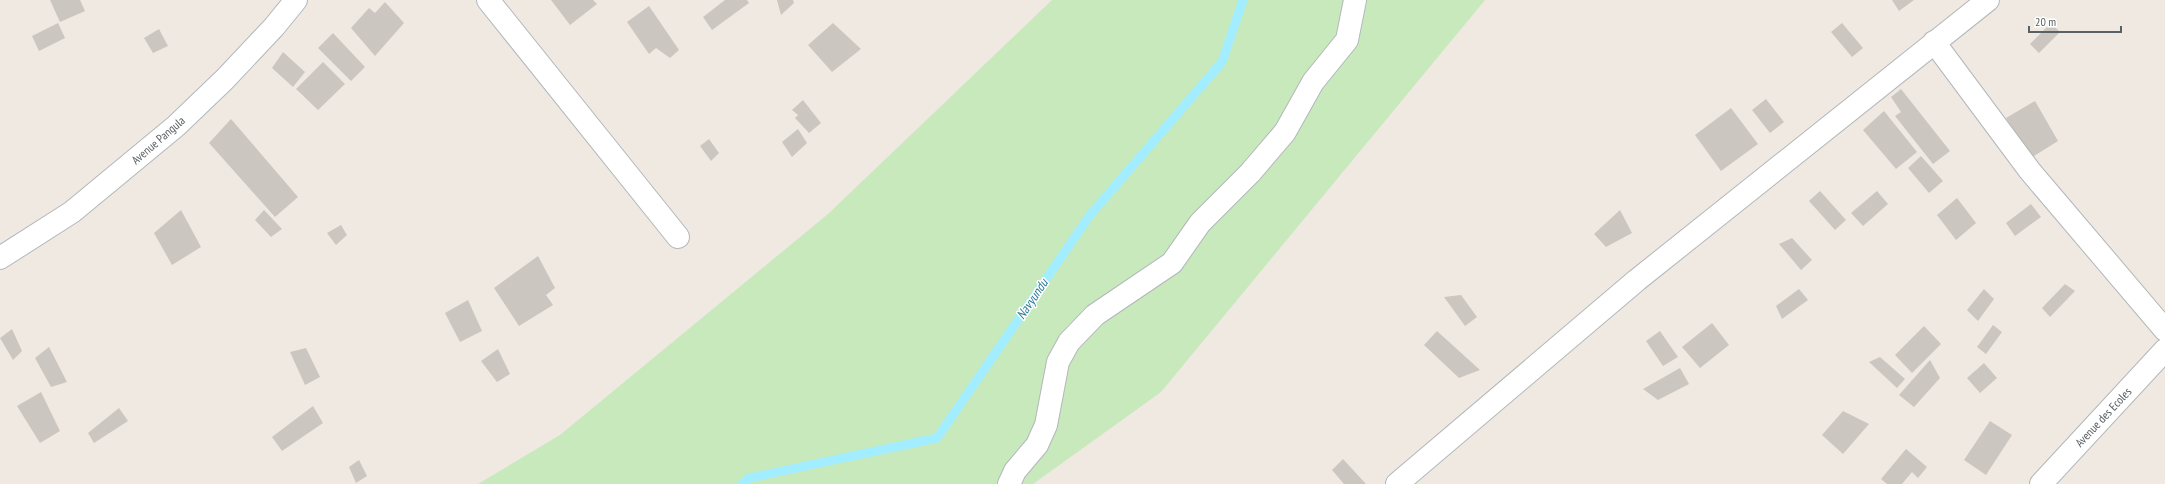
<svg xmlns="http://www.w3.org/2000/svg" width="2165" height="484" font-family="'PT Sans Narrow',sans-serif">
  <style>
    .green { fill: #c7e9bc }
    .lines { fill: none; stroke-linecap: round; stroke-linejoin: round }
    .stream { stroke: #a2edff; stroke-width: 9 }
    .building { fill: #ccc6c1 }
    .minor-casing { stroke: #b3b7bb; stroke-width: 24 }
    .minor { stroke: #fff; stroke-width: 22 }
    .labels { text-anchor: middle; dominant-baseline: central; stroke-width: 3; stroke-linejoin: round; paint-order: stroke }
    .street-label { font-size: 12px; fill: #5a6164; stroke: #fff }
    .water-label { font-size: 13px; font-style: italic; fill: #2d7995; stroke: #fff }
  </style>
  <rect width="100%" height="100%" fill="#efe9e2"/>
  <path class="green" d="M1052,0h433l-324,392 -128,92h-555l82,-49 268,-221z"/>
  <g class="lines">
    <path class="stream" d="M742,484l7,-6 188,-40 153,-223 132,-153 21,-62"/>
  </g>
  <path class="building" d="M50,0h30l5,11 -25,11z
    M551,0h42l4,4 -27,21z
    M725,0h22l2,3 -37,27 -9,-13z
    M777,0h16l1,3 -13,12z
    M1892,0h22l-15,11z
    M385,2l19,21 -29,33 -24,-28 18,-20 6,5z
    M649,6l30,44 -9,8 -14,-10 -7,6 -22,-32z
    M58,23l7,15 -26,13 -7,-15z
    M833,23l28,26 -29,23 -24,-27z
    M1842,23l21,25 -11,9 -21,-25z
    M2051,23l9,9 -21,21 -9,-9z
    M159,29l9,17 -15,7 -9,-15z
    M333,33l32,34 -14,14 -33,-33z
    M283,52l22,20 -12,15 -21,-19z
    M323,62l22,22 -27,26 -22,-21z
    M1901,89l49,62 -17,13 -38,-48 6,-4 -10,-15z
    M1766,99l18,23 -14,11 -18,-23z
    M803,100l18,23 -12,10 -14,-15 3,-3 -6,-5z
    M2035,101l23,40 -29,18 -23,-41z
    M1731,108l27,36 -37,27 -26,-36z
    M1884,111l33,41 -21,17 -33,-39z
    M231,119l67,78 -23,20 -66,-74z
    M798,129l9,14 -15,14 -10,-15z
    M709,139l10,14 -8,8 -11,-15z
    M1921,156l22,25 -14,12 -21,-25z
    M1820,191l26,29 -11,10 -26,-29z
    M1877,191l11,13 -25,22 -12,-13z
    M1957,198l19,25 -20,17 -19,-25z
    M2031,204l10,13 -26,19 -9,-13z
    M181,210l20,37 -29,18 -18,-32z
    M264,210l18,19 -11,8 -16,-17z
    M1620,210l12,23 -26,14 -12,-13z
    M341,225l6,10 -11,10 -9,-12z
    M1792,238l20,22 -11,10 -22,-26z
    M538,256l17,32 -9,7 7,10 -34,21 -25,-38z
    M2065,284l10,7 -25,26 -8,-9z
    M1799,289l9,11 -26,19 -6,-13z
    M1984,289l10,10 -16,22 -11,-11z
    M1461,295l16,22 -12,9 -21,-29z
    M468,300l14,31 -22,11 -15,-29z
    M1712,323l17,22 -29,23 -18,-21z
    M1993,325l9,7 -16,22 -9,-7z
    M1924,326l17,18 -29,29 -17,-18z
    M12,329l10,22 -9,9 -13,-22z
    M1437,331l43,39 -21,8 -35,-33z
    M1660,331l18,26 -15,9 -17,-25z
    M49,347l18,35 -16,5 -16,-29z
    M306,348l14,29 -15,8 -15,-33z
    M498,349l12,25 -13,8 -16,-21z
    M1880,357l25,22 -8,9 -28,-26z
    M1930,360l10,18 -26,29 -15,-12z
    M1984,363l13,15 -17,15 -13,-15z
    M1680,368l9,16 -31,16 -15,-11z
    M41,392l19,39 -20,12 -23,-37z
    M313,406l10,17 -41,28 -10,-14z
    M119,408l9,13 -34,22 -6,-10z
    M1843,411l26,13 -26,30 -21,-19z
    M1990,421l22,14 -26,40 -22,-15z
    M1906,449l21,18 -9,11 -6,-6 -10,12h-15l-6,-5z
    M1343,459l23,25h-22l-12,-14z
    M359,460l8,16 -11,7 -7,-16z"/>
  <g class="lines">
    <g class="minor-casing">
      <path id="minor" d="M488,0l190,237
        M1934,42l96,129 135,159
        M0,258l72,-46 104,-86 49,-47 49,-52 22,-27
        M1009,484l6,-13 22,-26 9,-20 12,-63 11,-20 26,-27 77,-52 28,-40 50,-50 35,-41 28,-50 34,-42 8,-40
        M1397,484l240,-204 351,-280
        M2041,484l124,-134"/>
    </g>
    <use href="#minor" class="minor"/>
  </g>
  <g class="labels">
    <g class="street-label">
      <text transform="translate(158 140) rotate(-41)">Avenue Pangula</text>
      <text transform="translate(2103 417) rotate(-47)">Avenue des Ecoles</text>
    </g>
    <g class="water-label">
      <text transform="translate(1032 299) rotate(-56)">Navyundu</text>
    </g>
  </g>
  <path d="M2029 26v6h92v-6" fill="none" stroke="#5a6164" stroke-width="2"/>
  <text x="2035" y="26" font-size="12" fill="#5a6164" stroke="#ffffff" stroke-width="3" paint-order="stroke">20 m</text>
</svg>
